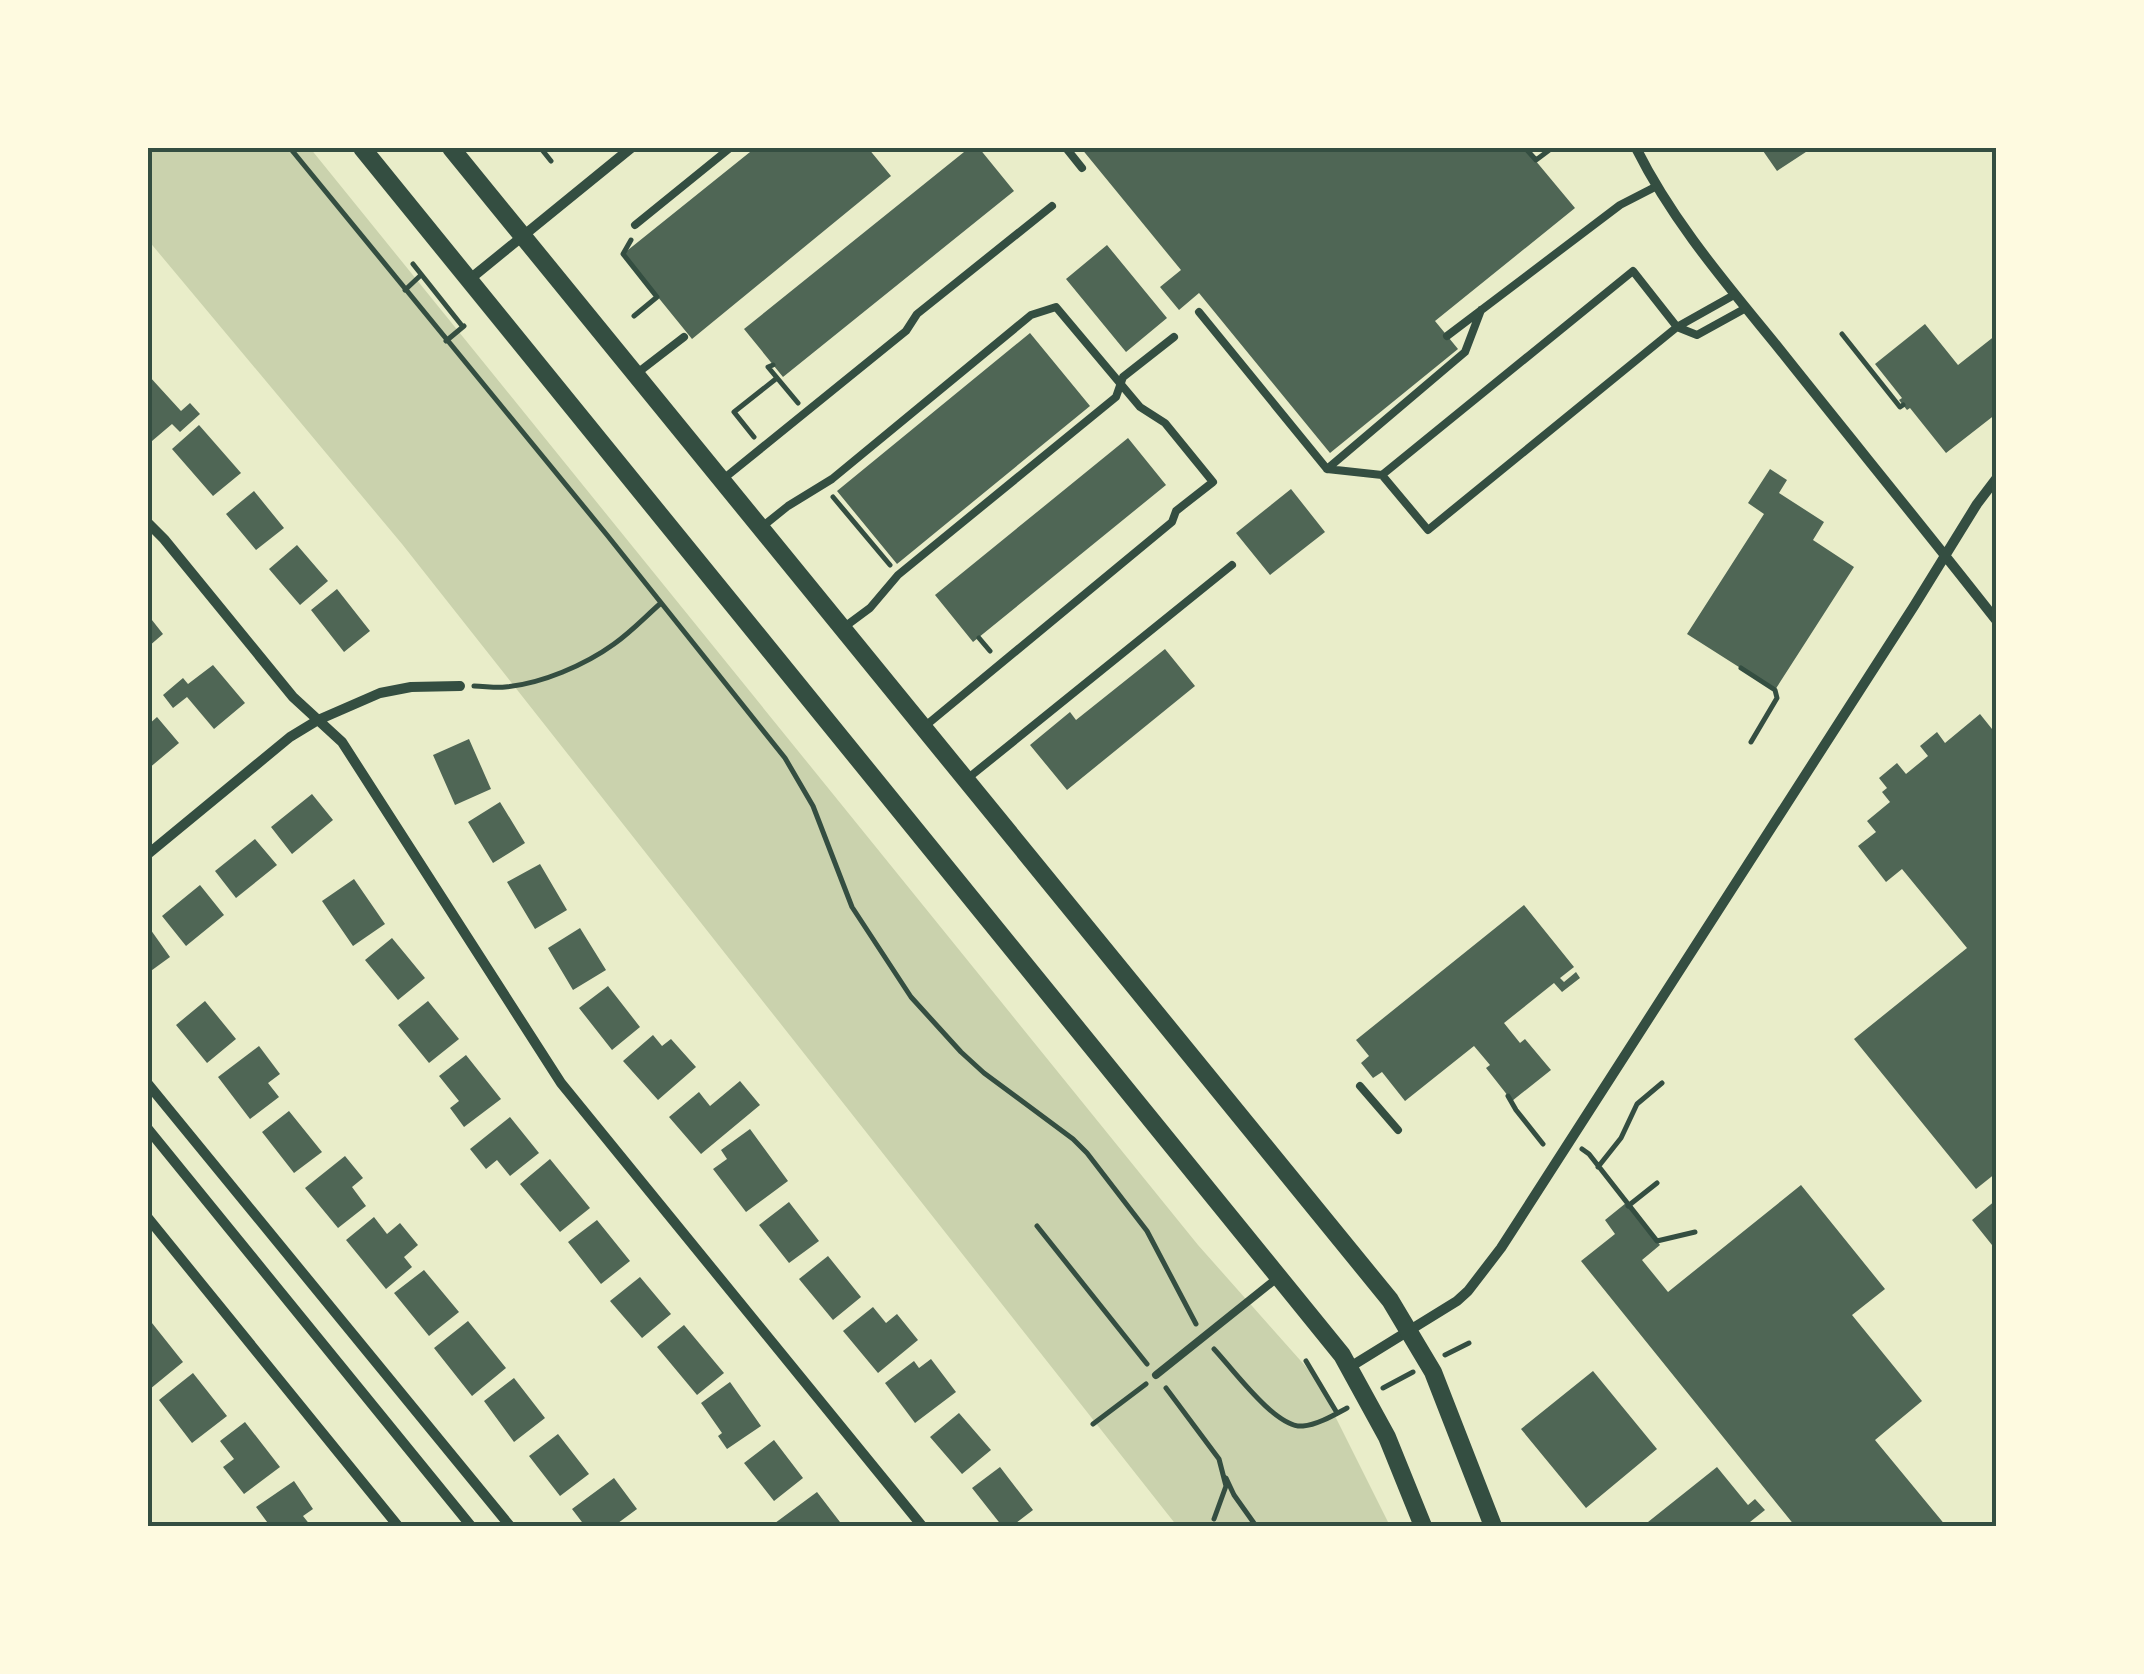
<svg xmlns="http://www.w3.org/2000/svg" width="2144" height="1674" font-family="Arial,sans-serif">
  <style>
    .green { fill: #cad2ad }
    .building { fill: #4f6655 }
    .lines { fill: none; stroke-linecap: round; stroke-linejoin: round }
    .path { stroke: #344e41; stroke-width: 5 }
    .service { stroke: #344e41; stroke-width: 8 }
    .minor { stroke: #344e41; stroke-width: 10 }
    .tertiary { stroke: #344e41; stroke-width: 18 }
    .neatline { fill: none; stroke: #344e41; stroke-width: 4 }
  </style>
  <rect width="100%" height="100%" fill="#e9edc9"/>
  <path class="green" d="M148,148h162l888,1097 118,133 74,148h-213l-775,-982 -254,-304z"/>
  <path class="building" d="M755,148h113l23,28 -199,163 -69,-85z
    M969,148h10l35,43 -231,186 -39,-48z
    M1081,148h444l50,60 -140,113 23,28 -128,104 -131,-160 -20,17 -19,-23 21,-17z
    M1761,148h51l-35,23z
    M1107,245l60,73 -41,34 -60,-73z
    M1925,324l33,41 38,-30v79l-50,39 -36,-45 -3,2 -8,-10 3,-2 -27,-34z
    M1030,333l60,73 -193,158 -60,-73z
    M149,376l32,35 9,-8 10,11 -20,18 -8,-8 -20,17 -4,-5v-58z
    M199,425l42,48 -28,23 -41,-47z
    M1128,438l38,47 -193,157 -38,-47z
    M1770,469l17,11 -8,13 45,29 -11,18 41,27 -79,123 -88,-56 77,-120 -16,-11z
    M1291,489l34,43 -55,43 -34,-42z
    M254,491l30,37 -28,22 -30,-36z
    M297,545l31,36 -28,24 -31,-36z
    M337,589l33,42 -26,21 -33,-42z
    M148,615l15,19 -15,13z
    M1165,649l30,37 -128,104 -37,-45 40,-33 6,8z
    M213,665l32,38 -31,26 -27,-32 -14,11 -10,-13 20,-17 5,6z
    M1980,714l16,20v439l-20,16 -122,-150 113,-91 -65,-79 -16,13 -28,-36 18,-14 -9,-11 23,-19 -8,-10 5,-4 -8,-10 18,-15 9,11 22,-18 -8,-10 17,-14 8,11z
    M157,717l22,26 -31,26v-44z
    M469,739l22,50 -36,16 -22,-50z
    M312,794l21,26 -41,34 -21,-27z
    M500,802l25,41 -32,20 -25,-41z
    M255,839l22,26 -41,33 -21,-27z
    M540,864l27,46 -32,19 -28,-47z
    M354,879l31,45 -32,22 -31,-45z
    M200,885l24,30 -38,31 -24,-30z
    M1524,905l50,62 -14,11 4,4 12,-10 4,6 -18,14 -8,-9 -50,40 16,20 5,-4 26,31 -39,31 -26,-33 4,-3 -16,-19 -69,55 -23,-29 -9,6 -12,-15 8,-7 -13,-16z
    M148,926l22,31 -22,16z
    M580,928l26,42 -33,20 -25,-42z
    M392,938l33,40 -27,22 -33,-40z
    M608,986l32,41 -28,23 -33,-42z
    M205,1001l31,38 -29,24 -31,-38z
    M428,1001l31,38 -30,24 -31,-38z
    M653,1035l9,11 9,-7 25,28 -38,33 -35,-39z
    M259,1046l21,28 -12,9 11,14 -29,22 -32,-42z
    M466,1055l35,44 -37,28 -14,-19 9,-7 -20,-25z
    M740,1081l20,24 -59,49 -32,-37 30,-25 11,14z
    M289,1111l33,41 -28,21 -32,-41z
    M510,1117l29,36 -29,23 -13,-16 -11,9 -16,-20z
    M750,1129l38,52 -42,31 -33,-43 14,-10 -6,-9z
    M345,1156l18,22 -11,9 14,19 -28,22 -33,-40z
    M550,1159l40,49 -30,24 -40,-48z
    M1801,1185l84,104 -33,26 70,86 -47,39 71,86h-151l-214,-265 34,-27 -10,-14 21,-17 34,42 -18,15 26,32z
    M1996,1200v50l-24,-30z
    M789,1202l30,39 -30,22 -30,-38z
    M374,1217l13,17 13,-11 18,22 -14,12 8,10 -26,22 -40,-49z
    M597,1220l33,41 -29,23 -33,-42z
    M828,1256l33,41 -28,23 -34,-41z
    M424,1270l35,42 -30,24 -35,-43z
    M640,1277l31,37 -29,24 -32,-37z
    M873,1307l13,16 11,-9 21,26 -40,33 -35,-42z
    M148,1318l35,44 -33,27 -2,-3z
    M468,1321l38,47 -34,28 -38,-48z
    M684,1325l40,48 -27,22 -40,-48z
    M931,1359l25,33 -41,31 -30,-40 29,-22 5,7z
    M1593,1371l64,78 -71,59 -65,-79z
    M193,1373l34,43 -35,27 -33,-43z
    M514,1378l31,40 -31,24 -30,-41z
    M730,1382l31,44 -34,23 -9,-13 4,-3 -21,-30z
    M959,1413l32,37 -29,24 -32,-37z
    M245,1422l35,45 -36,27 -21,-27 11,-8 -14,-18z
    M558,1434l31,40 -29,22 -31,-40z
    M774,1440l29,38 -29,23 -30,-38z
    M1000,1467l33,43 -21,16h-10l-30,-38z
    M1717,1467l31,38 7,-6 10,11 -20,16h-102z
    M614,1478l23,31 -23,17h-29l-13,-17z
    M294,1481l19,28 -10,7 8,10h-41l-14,-19z
    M817,1492l26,34h-72z"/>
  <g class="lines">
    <path class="path" d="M290,148l317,387 178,223 28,48 39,101 59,90 50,55 23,21 89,66 14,14 60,78 49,93
      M548,148l-5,3 8,10
      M1525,148l11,12 16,-12
      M631,240l-8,14 34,43 -23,19
      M413,264l50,63
      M405,290l16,-15
      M1842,334l58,73 3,-2
      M446,341l18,-15
      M773,365l-5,2 30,36
      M754,437l-20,-25 43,-34
      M833,497l57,68
      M979,638l11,13
      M1741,668l34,22 2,8 -26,44
      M474,686c10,0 21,2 31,1 36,-3 80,-22 109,-43 17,-12 31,-27 47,-41
      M1508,1096l8,14 27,34
      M1582,1149l7,5 68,87 38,-9
      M1598,1167l23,-29 16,-34 25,-21
      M1628,1206l29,-23
      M1037,1226l110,138
      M1214,1349c18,19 62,80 89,77 14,-1 31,-11 44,-18
      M1445,1355l24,-12
      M1306,1361l31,52
      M1166,1388l53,71 7,27 -12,33
      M1383,1388l30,-16
      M1093,1424l53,-40
      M1226,1478l8,17 22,31"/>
    <path class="service" d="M1066,148l16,20
      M635,225l95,-77
      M1199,312l128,157 138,-117 16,-42
      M1677,327l20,8 49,-27
      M1677,327l57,-32
      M1447,336l173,-131 37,-19
      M636,374l48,-37
      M1327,469l55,6 251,-204 44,56 -249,203 -46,-55
      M722,480l184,-149 11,-17 135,-108
      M762,527l26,-21 44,-27 199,-164 25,-8 84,100 25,16 48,59 -37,29 -4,11 -248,205
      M843,628l27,-20 28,-33 218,-178 7,-20 51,-40
      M967,779l265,-214
      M1360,1086l38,44
      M1156,1375l120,-96"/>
    <path class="minor" d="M1636,148c37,74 89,134 141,198 73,92 147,182 219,274
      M470,279l161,-131
      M148,523l16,16 129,158 49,45 219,341 361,443
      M148,854l142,-117 28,-17 62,-27 31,-6 49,-1
      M148,1084l362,442
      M148,1129l323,397
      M148,1218l250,308
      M1350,1367l107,-66 11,-10 33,-43 413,-642 63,-102 19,-25"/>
    <path class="tertiary" d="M362,148l980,1207 45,82 36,89
      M451,148l939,1152 43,72 60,154"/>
  </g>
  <rect width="2144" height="1674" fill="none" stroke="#fefae0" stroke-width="300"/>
  <rect x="150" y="150" width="1844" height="1374" class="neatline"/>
</svg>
